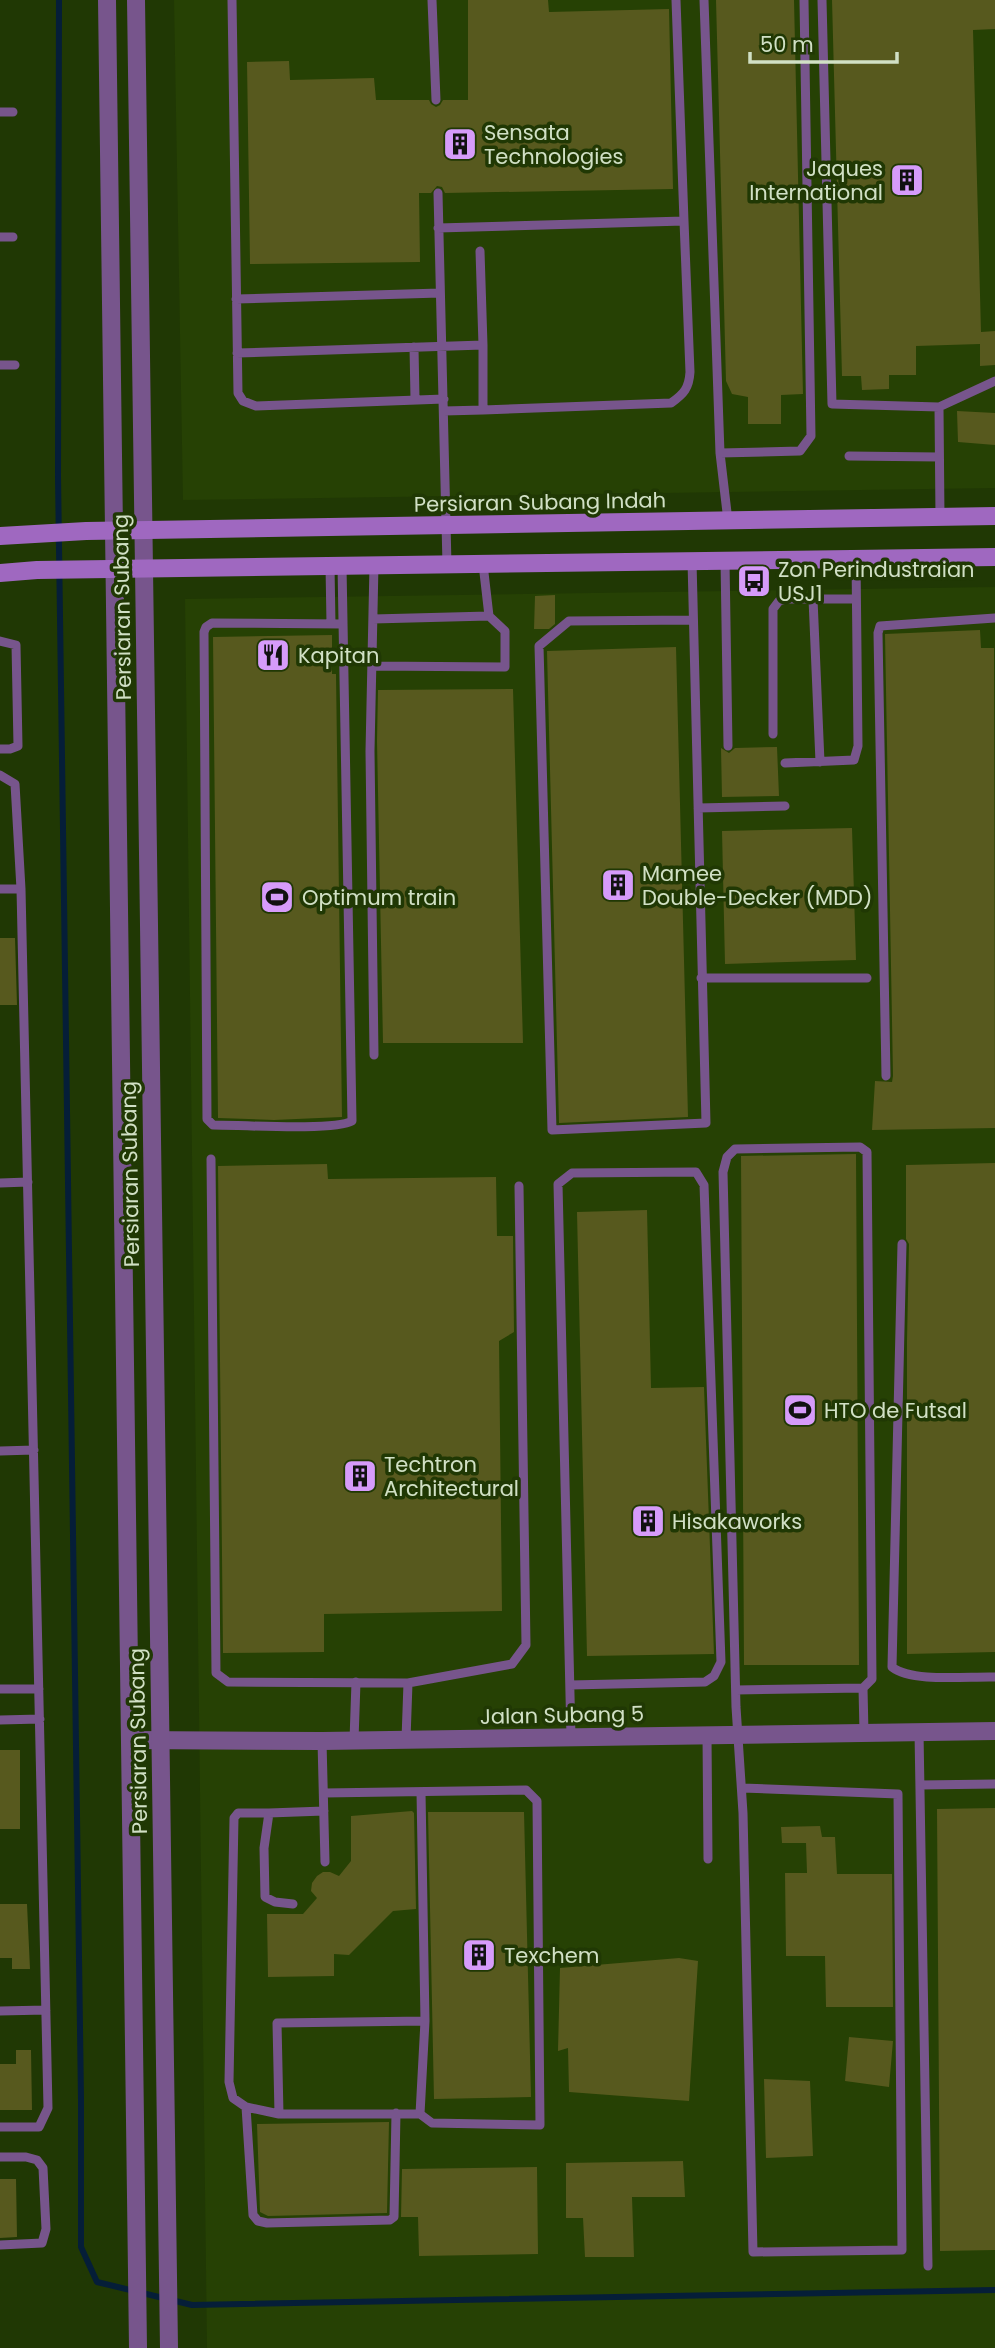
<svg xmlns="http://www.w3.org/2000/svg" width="995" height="2348" font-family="Poppins,sans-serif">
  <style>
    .built { fill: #264104 }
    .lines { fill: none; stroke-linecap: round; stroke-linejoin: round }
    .stream { stroke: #051e38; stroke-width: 6 }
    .building { fill: #57591e }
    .service { stroke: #77558c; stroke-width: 9 }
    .minor { stroke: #77558c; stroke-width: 18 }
    .tertiary { stroke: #77558c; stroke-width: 18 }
    .secondary { stroke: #9f68c0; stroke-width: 18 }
    .labels { text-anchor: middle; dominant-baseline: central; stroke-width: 7; stroke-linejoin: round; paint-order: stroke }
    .poi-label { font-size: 21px; fill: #d1e0c5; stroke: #203804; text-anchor: start }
    .street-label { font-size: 21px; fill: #d1e0c5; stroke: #203804 }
  </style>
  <rect width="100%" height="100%" fill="#203804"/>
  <path class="built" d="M174,0h821v488l-812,12z
    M995,587v1761h-788l-22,-1749z"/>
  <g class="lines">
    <path class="stream" d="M59,0l-1,476 23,1623v148l16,35 95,23 803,-15"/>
  </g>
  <path class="building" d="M468,0h80l1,12 120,-3 4,180 -228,4 -3,-6 -5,-1 -6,7h-12l1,69 -170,2 -3,-202 42,-1 1,19 84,-2 2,22h53l2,4 5,3 4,-2 3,-5h25z
    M716,0h78l9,394 -22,1v29h-33v-27l-16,-3 -6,-13z
    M832,0h163v29l-22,1 8,302 14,-1v34l-15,1v-22l-64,2v29h-27v14l-27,1 -1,-14h-19z
    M957,411l38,2v32l-37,-3z
    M555,595v29l-6,5h-15l1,-33z
    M980,630l1,18h13l1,480 -123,2 3,-49 17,1 1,-6 -8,-442z
    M332,635v39h4l6,443 -68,3 -56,-2 -5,-481z
    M676,647l12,470 -129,6 -12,-472z
    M513,689l10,354h-140l-6,-302 1,-51z
    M777,747l2,49 -57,1 -1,-49 8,5 6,-5z
    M852,828l4,132 -131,4 -3,-133z
    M0,938h15l2,67h-17z
    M856,1154l3,511h-115l-3,-509z
    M995,1163v489l-88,2v-313l2,-97 -3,-5v-74z
    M327,1164l1,15 168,-2 1,59h16l1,96 -15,9 3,270 -178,3v38l-101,1 -5,-487z
    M647,1210l4,178 53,-1 10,267 -127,2 -10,-444z
    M0,1750h20v79h-20z
    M995,1808v442l-55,1 -3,-442z
    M412,1811l2,2 2,96 -23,2 -44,44 -15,-1v22l-66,1 -1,-63h36l14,-16 -6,-7 1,-8 5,-7 6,-4h7l9,4 12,-15v-45z
    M428,1812h96l7,285 -97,2z
    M820,1826l2,11h13l2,37h55l1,133h-67l-1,-51h-39l-1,-83h22l-1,-30h-24l-1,-16z
    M0,1904h27l3,65h-18v-11h-12z
    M679,1958l19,3 -9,140 -120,-9 -1,-44 -10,3 2,-83z
    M849,2037l44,4 -4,46 -44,-6z
    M16,2050h15l1,60h-32v-46h16z
    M764,2079l46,2 3,75 -47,2z
    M389,2122l-2,91 -119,3 -8,-4 -3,-88z
    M683,2161l2,36h-53l2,60h-49l-2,-39h-17v-55z
    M537,2167l1,87 -119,2 -1,-39h-17l1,-48z
    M0,2179h16l1,58 -17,1z"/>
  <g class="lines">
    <path class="service" d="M232,0l6,393 5,8 13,5 188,-7
      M432,0l4,100
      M704,0l16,453 8,68
      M822,0l10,404 107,3 1,110
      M0,112h13
      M438,193l9,372
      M438,228l246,-7 -8,-221
      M0,237h13
      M480,251l3,94
      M236,299l204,-6
      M414,347l1,52
      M237,353l246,-8v65l-39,1
      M0,365h15
      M939,407l56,-26
      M483,410l188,-7c13,-9 18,-15 19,-31l-6,-151
      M720,453l80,-2 11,-15 -7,-436
      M849,456l90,1
      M692,561l14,562 -154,7 -13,-484 30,-25 124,-1
      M725,561l3,185
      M374,565l-4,186 4,304
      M330,566l1,58
      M342,566l10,555c-16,10 -114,4 -139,4l-6,-6 -3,-487 2,-5 6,-4 130,1
      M813,599l7,163
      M373,619l116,-3
      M0,641l16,4 2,101 -8,3h-10
      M372,666l133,1v-36l-16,-15 -6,-52
      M773,734v-125l6,-8 8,-2h69
      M785,763l69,-3 4,-14 -2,-187
      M0,775l15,9 6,105 27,1219 -9,19h-39
      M698,808l87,-2
      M0,889h21
      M701,978h166
      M886,1076l-8,-443 2,-7 115,-8
      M211,1159l5,514 12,9 180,1
      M0,1183l28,-1
      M902,1244l-10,423c20,16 77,9 103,10
      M0,1451l34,-1
      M570,1685l135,-3 9,-6 7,-14 -17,-477 -8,-13 -124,1 -14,11 13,553
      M863,1688l1,45
      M0,1689h39
      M736,1690l127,-2 9,-9 -5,-527 -7,-5 -125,2 -8,8 -4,15 13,535 7,106 10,439 149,-2 -4,-456 -156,-6
      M0,1720l40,-1
      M919,1732l9,534
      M707,1735l1,124
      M406,1739l2,-56 104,-19 14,-19 -7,-459
      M354,1740l2,-58
      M322,1741l3,121
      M920,1785l75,-1
      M324,1793l202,-3 11,11 3,324 -108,-2 -12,-9 5,-93 -4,-229
      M269,1813h-31l-4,5 -5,264 4,16 13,9 33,7
      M293,1904l-18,-2 -10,-5 -1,-49 5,-35 55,-2
      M0,2011l46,-1
      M246,2107l7,108 5,6 9,2 123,-3 4,-3 2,-104
      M420,2114h-141l-2,-91 148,-2
      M0,2157h26l11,3 6,8 3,61 -4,14 -42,2"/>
    <path class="minor" d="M130,1740l192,1 673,-10"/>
    <path class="tertiary" d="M107,0l31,2348
      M136,0l33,2348"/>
    <path class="secondary" d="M0,536l86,-5 909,-15
      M0,573l37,-3 958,-13"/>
  </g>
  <defs>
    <g id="building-square" transform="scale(1.75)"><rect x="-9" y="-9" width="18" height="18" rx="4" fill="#d69bfa" stroke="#203804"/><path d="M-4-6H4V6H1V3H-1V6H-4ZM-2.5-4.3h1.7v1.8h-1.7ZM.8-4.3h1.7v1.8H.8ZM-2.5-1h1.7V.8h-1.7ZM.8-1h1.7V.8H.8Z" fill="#111"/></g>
    <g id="bus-square" transform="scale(1.75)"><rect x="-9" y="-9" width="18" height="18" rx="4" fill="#d69bfa" stroke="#203804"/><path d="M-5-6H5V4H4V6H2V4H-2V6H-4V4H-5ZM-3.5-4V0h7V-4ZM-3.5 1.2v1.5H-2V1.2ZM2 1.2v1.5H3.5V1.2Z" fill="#111"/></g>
    <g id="restaurant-square" transform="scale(1.75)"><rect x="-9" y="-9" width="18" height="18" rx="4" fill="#d69bfa" stroke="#203804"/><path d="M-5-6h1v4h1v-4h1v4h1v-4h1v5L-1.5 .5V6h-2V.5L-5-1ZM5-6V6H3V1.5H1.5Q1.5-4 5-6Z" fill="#111"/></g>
    <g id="stadium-square" transform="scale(1.75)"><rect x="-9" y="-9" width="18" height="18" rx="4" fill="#d69bfa" stroke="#203804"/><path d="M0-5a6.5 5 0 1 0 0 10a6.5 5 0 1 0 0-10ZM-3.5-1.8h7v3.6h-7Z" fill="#111"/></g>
  </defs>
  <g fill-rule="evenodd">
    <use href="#building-square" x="460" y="144"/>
    <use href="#building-square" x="907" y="180"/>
    <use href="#bus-square" x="754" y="581"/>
    <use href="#restaurant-square" x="273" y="655"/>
    <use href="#building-square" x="618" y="885"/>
    <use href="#stadium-square" x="277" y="897"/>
    <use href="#stadium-square" x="800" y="1410"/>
    <use href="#building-square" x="360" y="1476"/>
    <use href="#building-square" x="648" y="1521"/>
    <use href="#building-square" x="479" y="1955"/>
  </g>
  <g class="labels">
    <g class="poi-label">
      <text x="484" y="132">Sensata<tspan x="484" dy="24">Technologies</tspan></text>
      <text x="883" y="168" text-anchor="end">Jaques<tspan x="883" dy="24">International</tspan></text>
      <text x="778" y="569">Zon Perindustraian<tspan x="778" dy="24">USJ1</tspan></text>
      <text x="298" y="655">Kapitan</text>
      <text x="642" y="873">Mamee<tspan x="642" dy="24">Double-Decker (MDD)</tspan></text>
      <text x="302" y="897">Optimum train</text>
      <text x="824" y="1410">HTO de Futsal</text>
      <text x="384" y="1464">Techtron<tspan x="384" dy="24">Architectural</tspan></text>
      <text x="672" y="1521">Hisakaworks</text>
      <text x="504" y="1955">Texchem</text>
    </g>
    <g class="street-label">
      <text transform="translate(540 502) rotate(-1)">Persiaran Subang Indah</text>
      <text transform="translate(122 607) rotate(-91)">Persiaran Subang</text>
      <text transform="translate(130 1174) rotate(-91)">Persiaran Subang</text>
      <text transform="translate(562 1715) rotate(-1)">Jalan Subang 5</text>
      <text transform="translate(138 1741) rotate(-91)">Persiaran Subang</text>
    </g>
  </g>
  <path d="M750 52v10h147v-10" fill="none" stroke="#d1e0c5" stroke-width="3.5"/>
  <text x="760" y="52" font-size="21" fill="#d1e0c5" stroke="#203804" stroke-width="5" paint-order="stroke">50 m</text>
</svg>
